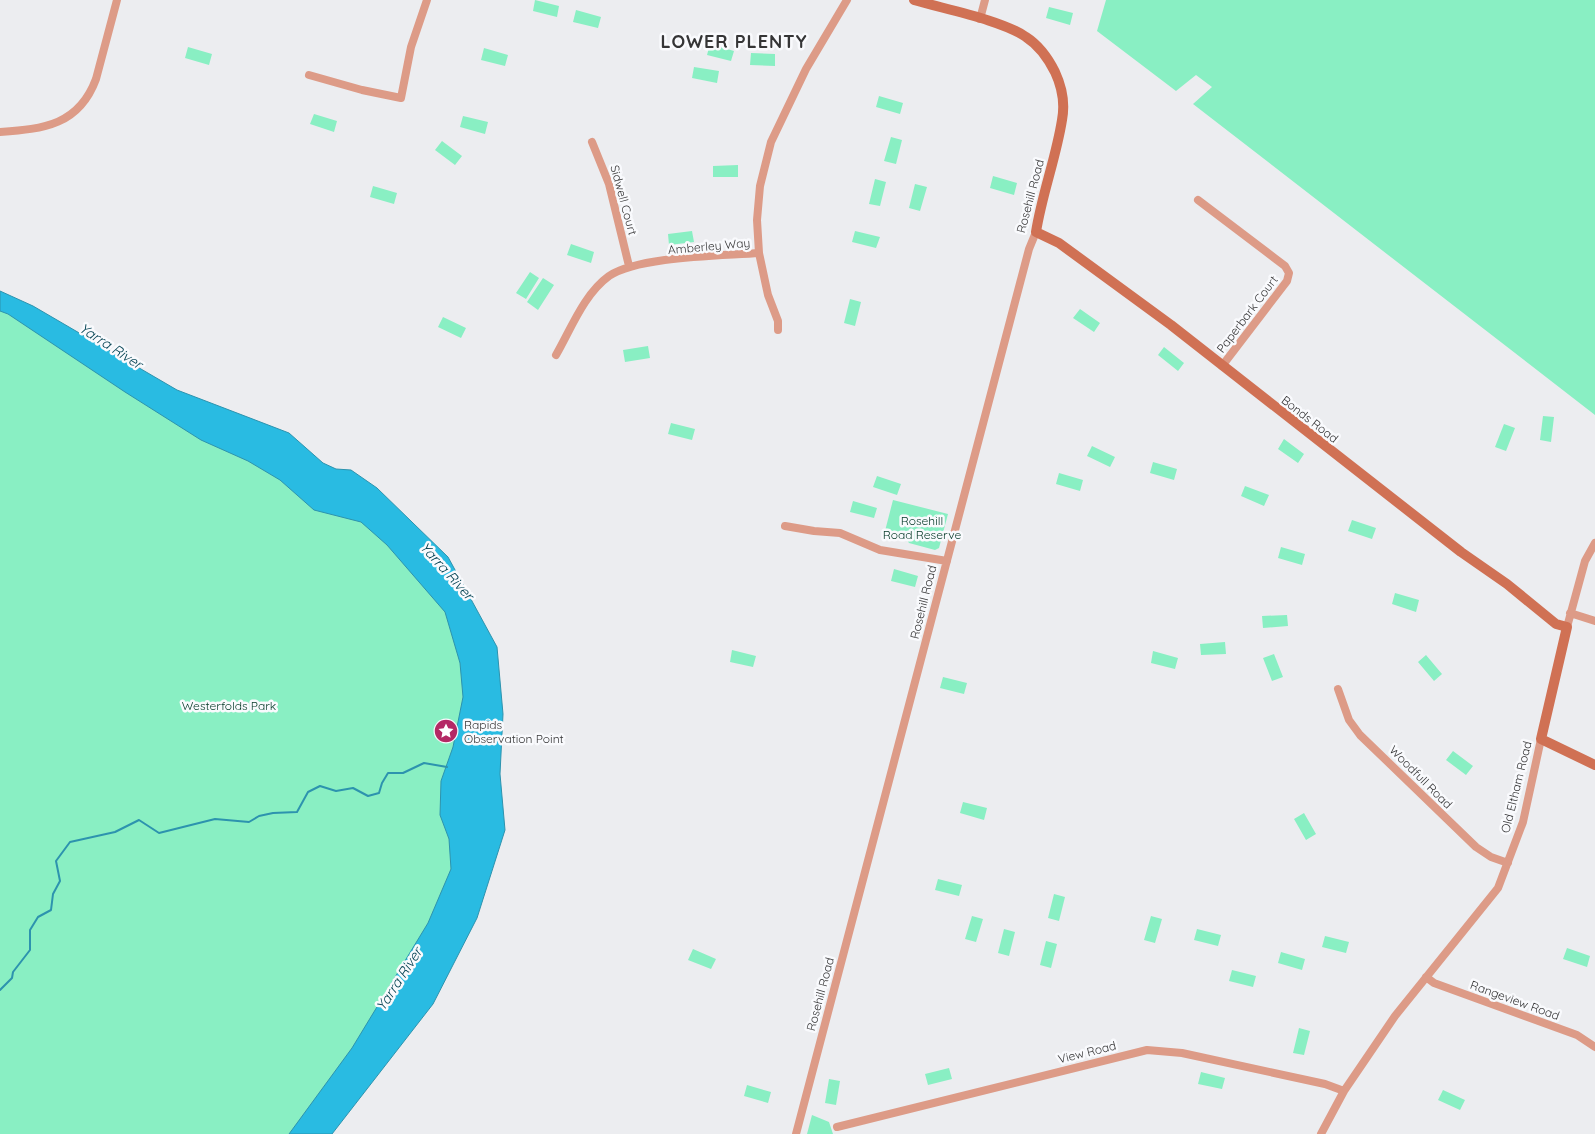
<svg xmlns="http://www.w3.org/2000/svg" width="1595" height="1134" font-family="Quicksand,sans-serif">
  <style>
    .green { fill: #89efc3 }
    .water { fill: #29bbe2; stroke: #2d93ae }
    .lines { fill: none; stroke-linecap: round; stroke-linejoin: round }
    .stream { stroke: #2d93ae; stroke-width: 2 }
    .street { stroke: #dd9b87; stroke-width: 8 }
    .secondary { stroke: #d07154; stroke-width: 10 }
    .labels { text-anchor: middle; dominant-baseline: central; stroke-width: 5; stroke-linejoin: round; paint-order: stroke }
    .street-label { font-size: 12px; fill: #353536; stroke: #f9fafd }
    .park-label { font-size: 12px; fill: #003624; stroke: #f9fafd }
    .poi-label { font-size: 12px; fill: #353536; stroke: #f9fafd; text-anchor: start }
    .water-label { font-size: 14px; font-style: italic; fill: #054353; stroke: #f9fafd }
    .district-label { font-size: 18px; font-weight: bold; letter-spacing: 1px; fill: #353536; stroke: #f9fafd }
  </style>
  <rect width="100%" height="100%" fill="#ecedf0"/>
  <path class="green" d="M535,0l24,6 -2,11 -24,-6z
    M1106,0h489v415l-402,-311 19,-17 -16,-12 -20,16 -79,-60z
    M1049,7l24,6 -3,12 -24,-7z
    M576,10l25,7 -3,11 -25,-6z
    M710,44l24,7 -3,10 -24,-6z
    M188,47l24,7 -3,11 -24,-7z
    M484,48l24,7 -3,11 -24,-6z
    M751,53l24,1v12l-25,-1z
    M694,67l25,4 -2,12 -25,-5z
    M879,96l24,7 -3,11 -24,-7z
    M314,114l23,7 -3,11 -24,-8z
    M463,116l25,6 -3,12 -25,-7z
    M891,137l11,3 -6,24 -12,-3z
    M442,141l20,15 -7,9 -20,-15z
    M738,165v12h-25v-11z
    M993,176l24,7 -3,12 -24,-7z
    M875,179l11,3 -6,24 -11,-2z
    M915,184l12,3 -7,24 -11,-3z
    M373,186l24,7 -3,11 -24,-7z
    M692,231l2,11 -25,3 -1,-11z
    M855,231l25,6 -4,11 -24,-6z
    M571,244l23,8 -3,11 -24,-8z
    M530,272l9,6 -13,21 -10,-6z
    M543,278l11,7 -16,25 -11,-8z
    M850,299l11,3 -6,24 -11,-3z
    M0,309l358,200 67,59 43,80 -6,216 -38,93 -134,177h-290z
    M1080,309l20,14 -6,9 -21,-14z
    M443,317l23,11 -5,10 -23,-11z
    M648,346l2,12 -25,4 -2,-12z
    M1164,347l20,16 -6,8 -20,-16z
    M1543,416l11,1 -3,25 -11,-2z
    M671,423l24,6 -3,11 -24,-6z
    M1504,424l11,4 -9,23 -11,-4z
    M1284,439l20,15 -6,9 -20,-14z
    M1092,446l23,11 -5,10 -23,-11z
    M1153,462l24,7 -3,11 -24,-7z
    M1059,473l24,7 -3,11 -24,-7z
    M877,476l24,8 -4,11 -24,-8z
    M1245,486l24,9 -5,11 -23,-10z
    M893,500l55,14 -9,34 -4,2 -26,-7 -4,-6 -20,-6z
    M853,501l24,7 -3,10 -24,-6z
    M1352,520l24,8 -4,11 -24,-8z
    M1281,547l24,7 -3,11 -24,-7z
    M894,569l24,7 -3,11 -24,-6z
    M1395,593l24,7 -3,12 -24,-8z
    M1287,615l1,11 -25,2 -1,-12z
    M1225,642l1,12 -25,1 -1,-11z
    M732,650l24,6 -3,11 -23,-5z
    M1153,651l25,7 -3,11 -24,-6z
    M1274,654l9,23 -11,4 -9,-23z
    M1426,655l16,19 -8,7 -16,-19z
    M943,677l24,6 -3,11 -24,-6z
    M1453,751l20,15 -7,9 -20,-15z
    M963,802l24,6 -3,12 -24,-7z
    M1304,813l12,21 -10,6 -12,-21z
    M938,879l24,6 -3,11 -24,-6z
    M1054,894l11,3 -6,24 -11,-3z
    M972,916l11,3 -7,23 -11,-3z
    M1151,916l11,3 -7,24 -11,-3z
    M1004,929l11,3 -6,24 -11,-3z
    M1197,929l24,6 -3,11 -24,-6z
    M1325,936l24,6 -3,11 -24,-6z
    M1046,941l11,3 -6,24 -11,-3z
    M1567,948l23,8 -3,11 -24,-8z
    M693,949l23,10 -5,10 -23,-9z
    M1281,952l24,7 -3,11 -24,-7z
    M1232,970l24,6 -3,11 -24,-6z
    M1299,1028l11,3 -6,24 -11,-2z
    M949,1068l3,11 -24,6 -3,-11z
    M1201,1072l24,6 -3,11 -24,-5z
    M829,1079l11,2 -4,24 -11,-2z
    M747,1085l24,7 -3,11 -24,-7z
    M1443,1090l22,10 -5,10 -22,-10z
    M812,1115l17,7 4,12h-26z"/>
  <path class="water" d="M0,291l33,15 144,84 112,43 34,30 13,6 15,1 26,18 71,69 49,90 6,67 -3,60 5,56 -28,88 -44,86 -101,130h-43l63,-86 76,-125 23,-54 -2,-30 -9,-24 1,-34 12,-34 10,-50 -3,-34 -15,-51 -58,-67 -26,-23 -47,-12 -34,-30 -32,-19 -47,-21 -76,-48 -117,-78 -8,-3z"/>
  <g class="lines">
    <path class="stream" d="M0,990l12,-12 1,-6 17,-22v-20l8,-13 13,-7 2,-16 7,-13 -4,-20 14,-19 45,-10 24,-12 20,13 56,-14 34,3 10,-6 14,-3 24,-1 11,-20 12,-6 16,5 17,-3 15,8 11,-3 3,-10 6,-10h15l21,-10 23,4"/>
    <path class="street" d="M980,19l5,-19
      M309,75l53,15 39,8 10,-51 16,-47
      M0,132c44,-3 79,-7 96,-53l21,-79
      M592,142l17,42 20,82
      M1198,200l87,66 4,7 -2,8 -65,85
      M759,253l9,42 10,26v9
      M556,355c15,-26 28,-61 53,-79 30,-20 112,-20 150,-23l-2,-33 3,-34 11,-44 35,-73 41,-69
      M785,526l29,5 26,2 40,17 67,11
      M1570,613l25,8
      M1567,627l18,-66 10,-18
      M1338,689l11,31 11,15 116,112 15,10 17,6
      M1426,977l8,6 143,52 18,12
      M837,1127l310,-77 35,3 143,31 19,7
      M796,1134l233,-885 7,-17
      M1321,1134l23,-43 51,-75 103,-128 25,-66 18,-83"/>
    <path class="secondary" d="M914,0c30,9 88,20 112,37 14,9 22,21 29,35 7,15 10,32 7,48 -6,38 -20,74 -26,112l23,11 112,82 290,227 46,32 49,40 11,3 -26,112 54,26"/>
  </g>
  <defs>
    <g id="sight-disc" transform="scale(1.25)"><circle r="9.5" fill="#b42965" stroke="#f9fafd"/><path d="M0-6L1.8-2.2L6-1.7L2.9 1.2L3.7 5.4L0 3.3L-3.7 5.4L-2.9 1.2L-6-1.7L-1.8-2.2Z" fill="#fff"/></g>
  </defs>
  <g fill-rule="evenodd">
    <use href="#sight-disc" x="446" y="731"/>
  </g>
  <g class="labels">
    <g class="street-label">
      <text transform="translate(1030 196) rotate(-75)">Rosehill Road</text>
      <text transform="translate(624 200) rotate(75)">Sidwell Court</text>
      <text transform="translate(709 246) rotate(-5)">Amberley Way</text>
      <text transform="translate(1247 314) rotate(-53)">Paperbark Court</text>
      <text transform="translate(1310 419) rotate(38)">Bonds Road</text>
      <text transform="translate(923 602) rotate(-76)">Rosehill Road</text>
      <text transform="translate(1421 777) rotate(45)">Woodfull Road</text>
      <text transform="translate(1516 787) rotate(-76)">Old Eltham Road</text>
      <text transform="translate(820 994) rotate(-75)">Rosehill Road</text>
      <text transform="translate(1515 1000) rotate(20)">Rangeview Road</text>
      <text transform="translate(1087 1052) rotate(-14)">View Road</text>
    </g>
    <g class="park-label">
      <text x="922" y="520">Rosehill<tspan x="922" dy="14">Road Reserve</tspan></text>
      <text x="229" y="705">Westerfolds Park</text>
    </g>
    <g class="poi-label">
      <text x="464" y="724">Rapids<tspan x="464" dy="14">Observation Point</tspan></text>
    </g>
    <g class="water-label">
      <text transform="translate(111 346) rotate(33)">Yarra River</text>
      <text transform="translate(447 571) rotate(48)">Yarra River</text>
      <text transform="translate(399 979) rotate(-57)">Yarra River</text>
    </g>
    <g class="district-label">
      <text x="734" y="41">LOWER PLENTY</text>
    </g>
  </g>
</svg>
